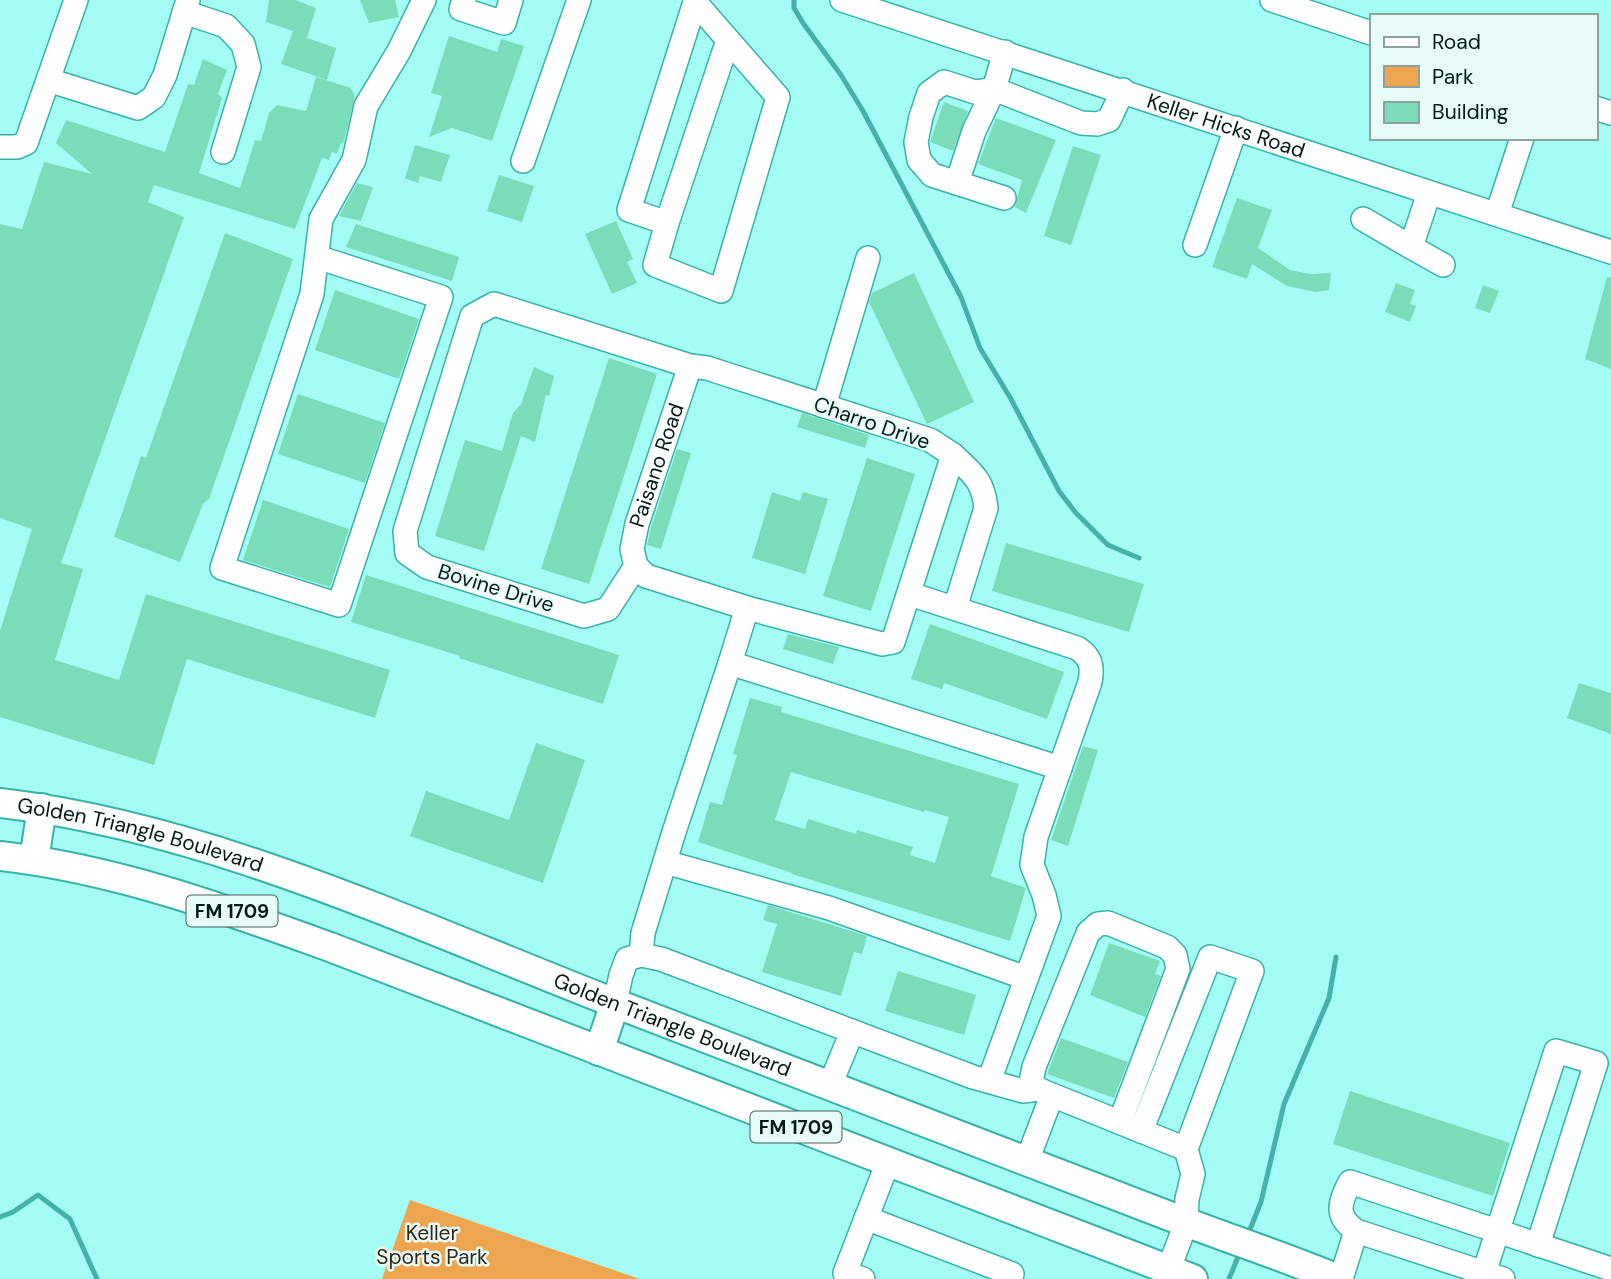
<svg xmlns="http://www.w3.org/2000/svg" width="1611" height="1279" font-family="'DM Sans',sans-serif">
  <style>
    .green { fill: #eea54f }
    .lines { fill: none; stroke-linecap: round; stroke-linejoin: round }
    .stream { stroke: #45b1a8; stroke-width: 5 }
    .building { fill: #7adcb8; fill-rule: evenodd }
    .minor-casing { stroke: #36b2a9; stroke-width: 26 }
    .major-casing { stroke: #36b2a9; stroke-width: 32 }
    .minor { stroke: #fff; stroke-width: 23 }
    .major { stroke: #fff; stroke-width: 28 }
    .labels { text-anchor: middle; dominant-baseline: central; stroke-width: 5; stroke-linejoin: round; paint-order: stroke }
    .shield { fill: #e7fcf9; stroke: #475e5c; stroke-width: 2 }
    .shield-label { font-size: 19px; font-weight: bold; fill: #021a18 }
    .street-label { font-size: 21px; fill: #021a18; stroke: #e7fcf9 }
    .park-label { font-size: 21px; fill: #372715; stroke: #e7fcf9 }
  </style>
  <rect width="100%" height="100%" fill="#a5fcf4"/>
  <path class="green" d="M410,1200l230,79h-258z"/>
  <g class="lines">
    <path class="stream" d="M794,0v8l9,15 38,52 22,36 98,186 19,51 31,51 48,92 17,22 32,32 31,13
      M0,1217l13,-5 25,-17 32,24 27,60
      M1247,1237l14,-35 23,-98 45,-106 7,-41
      M1229,1279l11,-27"/>
  </g>
  <path class="building" d="M269,0h27l20,8 -9,30 29,10 -9,32 -46,-16 12,-33 -27,-9z
    M360,0h35l4,17 -30,6z
    M449,36l48,16 4,-13 23,7 -32,95 -40,-13 -23,9 13,-41 -11,-3z
    M203,59l24,11 -9,24 4,4 -23,75 41,15 15,-48 6,1 8,-28 8,-8 29,6 10,-34 35,11 4,9 -12,47 -2,-1 -4,11 -5,-2 -3,8 -7,-2 -27,71 -141,-44 -6,17 36,15 -123,346 22,6 -28,91 64,20 27,-86 244,76 -15,48 -188,-59 -33,106 -154,-48v-86l32,-102 -32,-11v-294l22,5 22,-67 48,12 -36,-31 10,-23 99,32 23,-68 6,1z
    M944,102l24,9 -15,40 -23,-9z
    M996,118l60,22 -30,73 -11,-6 7,-27 -44,-16z
    M415,145l35,10 -9,27 -21,-6 -2,7 -13,-5z
    M1073,146l28,9 -30,90 -27,-9z
    M499,175l35,11 -12,36 -35,-11z
    M357,183l16,4 -12,34 -22,-5z
    M1237,198l35,12 -14,38 32,22 20,4 21,-1 -2,17 -13,2 -29,-6 -35,-22 -5,15 -35,-12z
    M616,221l17,38 -6,3 10,21 -25,11 -27,-60z
    M356,224l103,33 -7,24 -106,-34z
    M225,233l68,26 -84,240 -6,5 -23,58 -66,-25 27,-81 5,2z
    M914,273l60,129 -47,22 -58,-122 3,-9z
    M1607,277l4,1v91l-26,-10z
    M1396,283l19,7 -5,14 6,2 -6,16 -25,-10z
    M1483,285l16,6 -9,22 -15,-5z
    M335,290l84,29 -20,60 -84,-29z
    M609,358l48,16 -68,210 -48,-15z
    M534,367l20,9 -5,20 -3,-1 -11,47 -14,-6 -37,115 -49,-15 30,-96 37,11 11,-38 8,-9z
    M298,394l87,29 -20,60 -87,-29z
    M802,413l67,22 -4,13 -68,-21z
    M677,449l14,4 -30,96 -14,-4 4,-17z
    M867,458l48,16 -44,137 -48,-15z
    M772,492l28,9 3,-9 25,7 -23,75 -53,-16z
    M263,500l86,29 -19,58 -87,-27z
    M1006,543l138,41 -15,48 -137,-41z
    M366,575l253,80 -16,49 -144,-46 1,-2 -109,-34z
    M930,624l134,48 -17,47 -103,-36 -2,6 -31,-10z
    M788,634l51,13 -6,17 -50,-15z
    M1579,683l32,10v41l-44,-16z
    M750,698l32,9 -1,5 238,72 -28,92 35,12 -16,53 -218,-67v-1l-94,-31 12,-40 12,3 15,-50 -4,-1zM791,772l133,40 1,-2 24,7 -14,46 -25,-8 3,-8 -56,-17 -1,4 -48,-15 -3,10 -30,-9z
    M536,743l49,17 -42,123 -133,-47 16,-45 83,29z
    M1083,746l15,4 -30,96 -17,-6z
    M768,905l99,31 -5,18 -8,-2 -13,44 -79,-24 15,-48 -14,-4z
    M1109,943l51,18 -5,13 6,2 -16,41 -55,-22z
    M898,971l78,24 -12,40 -79,-24z
    M1061,1038l67,24 -14,36 -67,-24z
    M1350,1091l160,52 -17,53 -160,-52z"/>
  <g class="lines">
    <g class="minor-casing">
      <g id="minor">
        <path d="M464,0l-3,9 43,14 7,-23"/>
        <path id="s1" d="M842,0l769,252"/>
        <path d="M1272,0l99,33"/>
        <path d="M695,2l83,95 -57,194 -66,-26 12,-42 -38,-13 66,-208v-2"/>
        <path d="M184,12l42,14 17,18 6,23 -26,85"/>
        <path d="M48,80l90,28 16,-11 11,-22 23,-75"/>
        <path d="M1595,108l16,5"/>
        <path d="M0,147h17l9,-4 50,-143"/>
        <path d="M523,161l56,-161"/>
        <path d="M957,183l17,-52 20,-42 87,34 16,1 12,-4 14,-30"/>
        <path d="M1004,198l-72,-23 -13,-15 -3,-18 5,-25 8,-24 15,-11 31,10 19,-3 11,-37"/>
        <path d="M1497,214l25,-76"/>
        <path d="M1363,219l48,28 18,-54"/>
        <path d="M667,223l61,-183"/>
        <path d="M1195,245l41,-117"/>
        <path d="M1411,247l32,18"/>
        <path d="M317,257l124,40 -102,308 -117,-37 90,-274 9,-75 33,-59 12,-54 33,-55 25,-51"/>
        <path d="M494,304l196,62 17,2 223,72 23,15 -60,187 -11,2 -135,-36 -101,-32 -10,-10 -28,43 -24,7 -157,-49 -20,-14 -2,-22 67,-215z"/>
        <path d="M824,406l44,-148"/>
        <path d="M953,455c20,19 30,25 33,53l-31,100"/>
        <path id="s2" d="M636,566l-4,-17 5,-25 53,-158"/>
        <path d="M910,594l167,54c14,9 16,18 13,34l-30,86"/>
        <path d="M730,663l17,-55"/>
        <path d="M665,862l164,46 197,70"/>
        <path d="M641,955l2,-22 31,-101 56,-169 330,105 -24,69 -4,28 12,30 5,21 -60,165"/>
        <path d="M615,1003l6,-28 6,-16 14,-4 20,4 312,118 50,14 15,-2"/>
        <path d="M830,1085l22,-53"/>
        <path d="M1049,1094l-11,-5 -7,-7 3,-15 54,-134 10,-9 10,-1 59,24 8,8 3,14 -58,153"/>
        <path d="M1141,1131l69,-174 42,14 -66,178"/>
        <path d="M1027,1161l25,-66 134,54 7,25 -6,25 -1,24 -21,56"/>
        <path d="M866,1218l146,56 -2,5"/>
        <path d="M1356,1231l147,48"/>
        <path d="M863,1279l-18,-6 43,-111"/>
        <path d="M1341,1279l15,-48c-21,-15 -17,-27 -6,-49l261,87"/>
        <path d="M1482,1279l74,-228 40,12 -58,182"/>
      </g>
    </g>
    <g class="major-casing">
      <g id="major">
        <path id="s3" d="M0,803c213,25 418,124 617,201 182,70 364,139 547,210 57,22 116,41 174,65"/>
        <path d="M0,856c115,13 222,52 330,91l863,332"/>
        <path d="M34,860l8,-52"/>
        <path d="M599,1051l16,-48"/>
      </g>
    </g>
    <use href="#minor" class="minor"/>
    <use href="#major" class="major"/>
  </g>
  <g class="labels">
    <g class="shield">
      <rect x="186.5" y="895.5" width="91" height="31" rx="5"/>
      <rect x="750.5" y="1111.5" width="91" height="31" rx="5"/>
    </g>
    <g class="shield-label">
      <text x="232" y="911">FM 1709</text>
      <text x="796" y="1127">FM 1709</text>
    </g>
    <g class="street-label">
      <text stroke="none"><textPath href="#s1" startOffset="404">Keller Hicks Road</textPath></text>
      <text transform="translate(872 423) rotate(19)">Charro Drive</text>
      <text stroke="none"><textPath href="#s2" startOffset="105">Paisano Road</textPath></text>
      <text transform="translate(496 588) rotate(17)">Bovine Drive</text>
      <text stroke="none"><textPath href="#s3" startOffset="144">Golden Triangle Boulevard</textPath></text>
      <text stroke="none"><textPath href="#s3" startOffset="710">Golden Triangle Boulevard</textPath></text>
    </g>
    <g class="park-label">
      <text x="432" y="1233">Keller<tspan x="432" dy="24">Sports Park</tspan></text>
    </g>
  </g>
  <rect x="1370" y="14" width="228" height="126" fill="#e7fcf9" stroke="#8ba29f" stroke-width="2"/>
  <rect x="1384" y="37" width="35" height="10" fill="#ffffff" stroke="#8ba29f" stroke-width="2"/>
  <text x="1432" y="49" font-size="21" fill="#021a18">Road</text>
  <rect x="1384" y="66" width="35" height="21" fill="#eea54f" stroke="#8ba29f" stroke-width="2"/>
  <text x="1432" y="84" font-size="21" fill="#021a18">Park</text>
  <rect x="1384" y="102" width="35" height="21" fill="#7adcb8" stroke="#8ba29f" stroke-width="2"/>
  <text x="1432" y="119" font-size="21" fill="#021a18">Building</text>
</svg>
